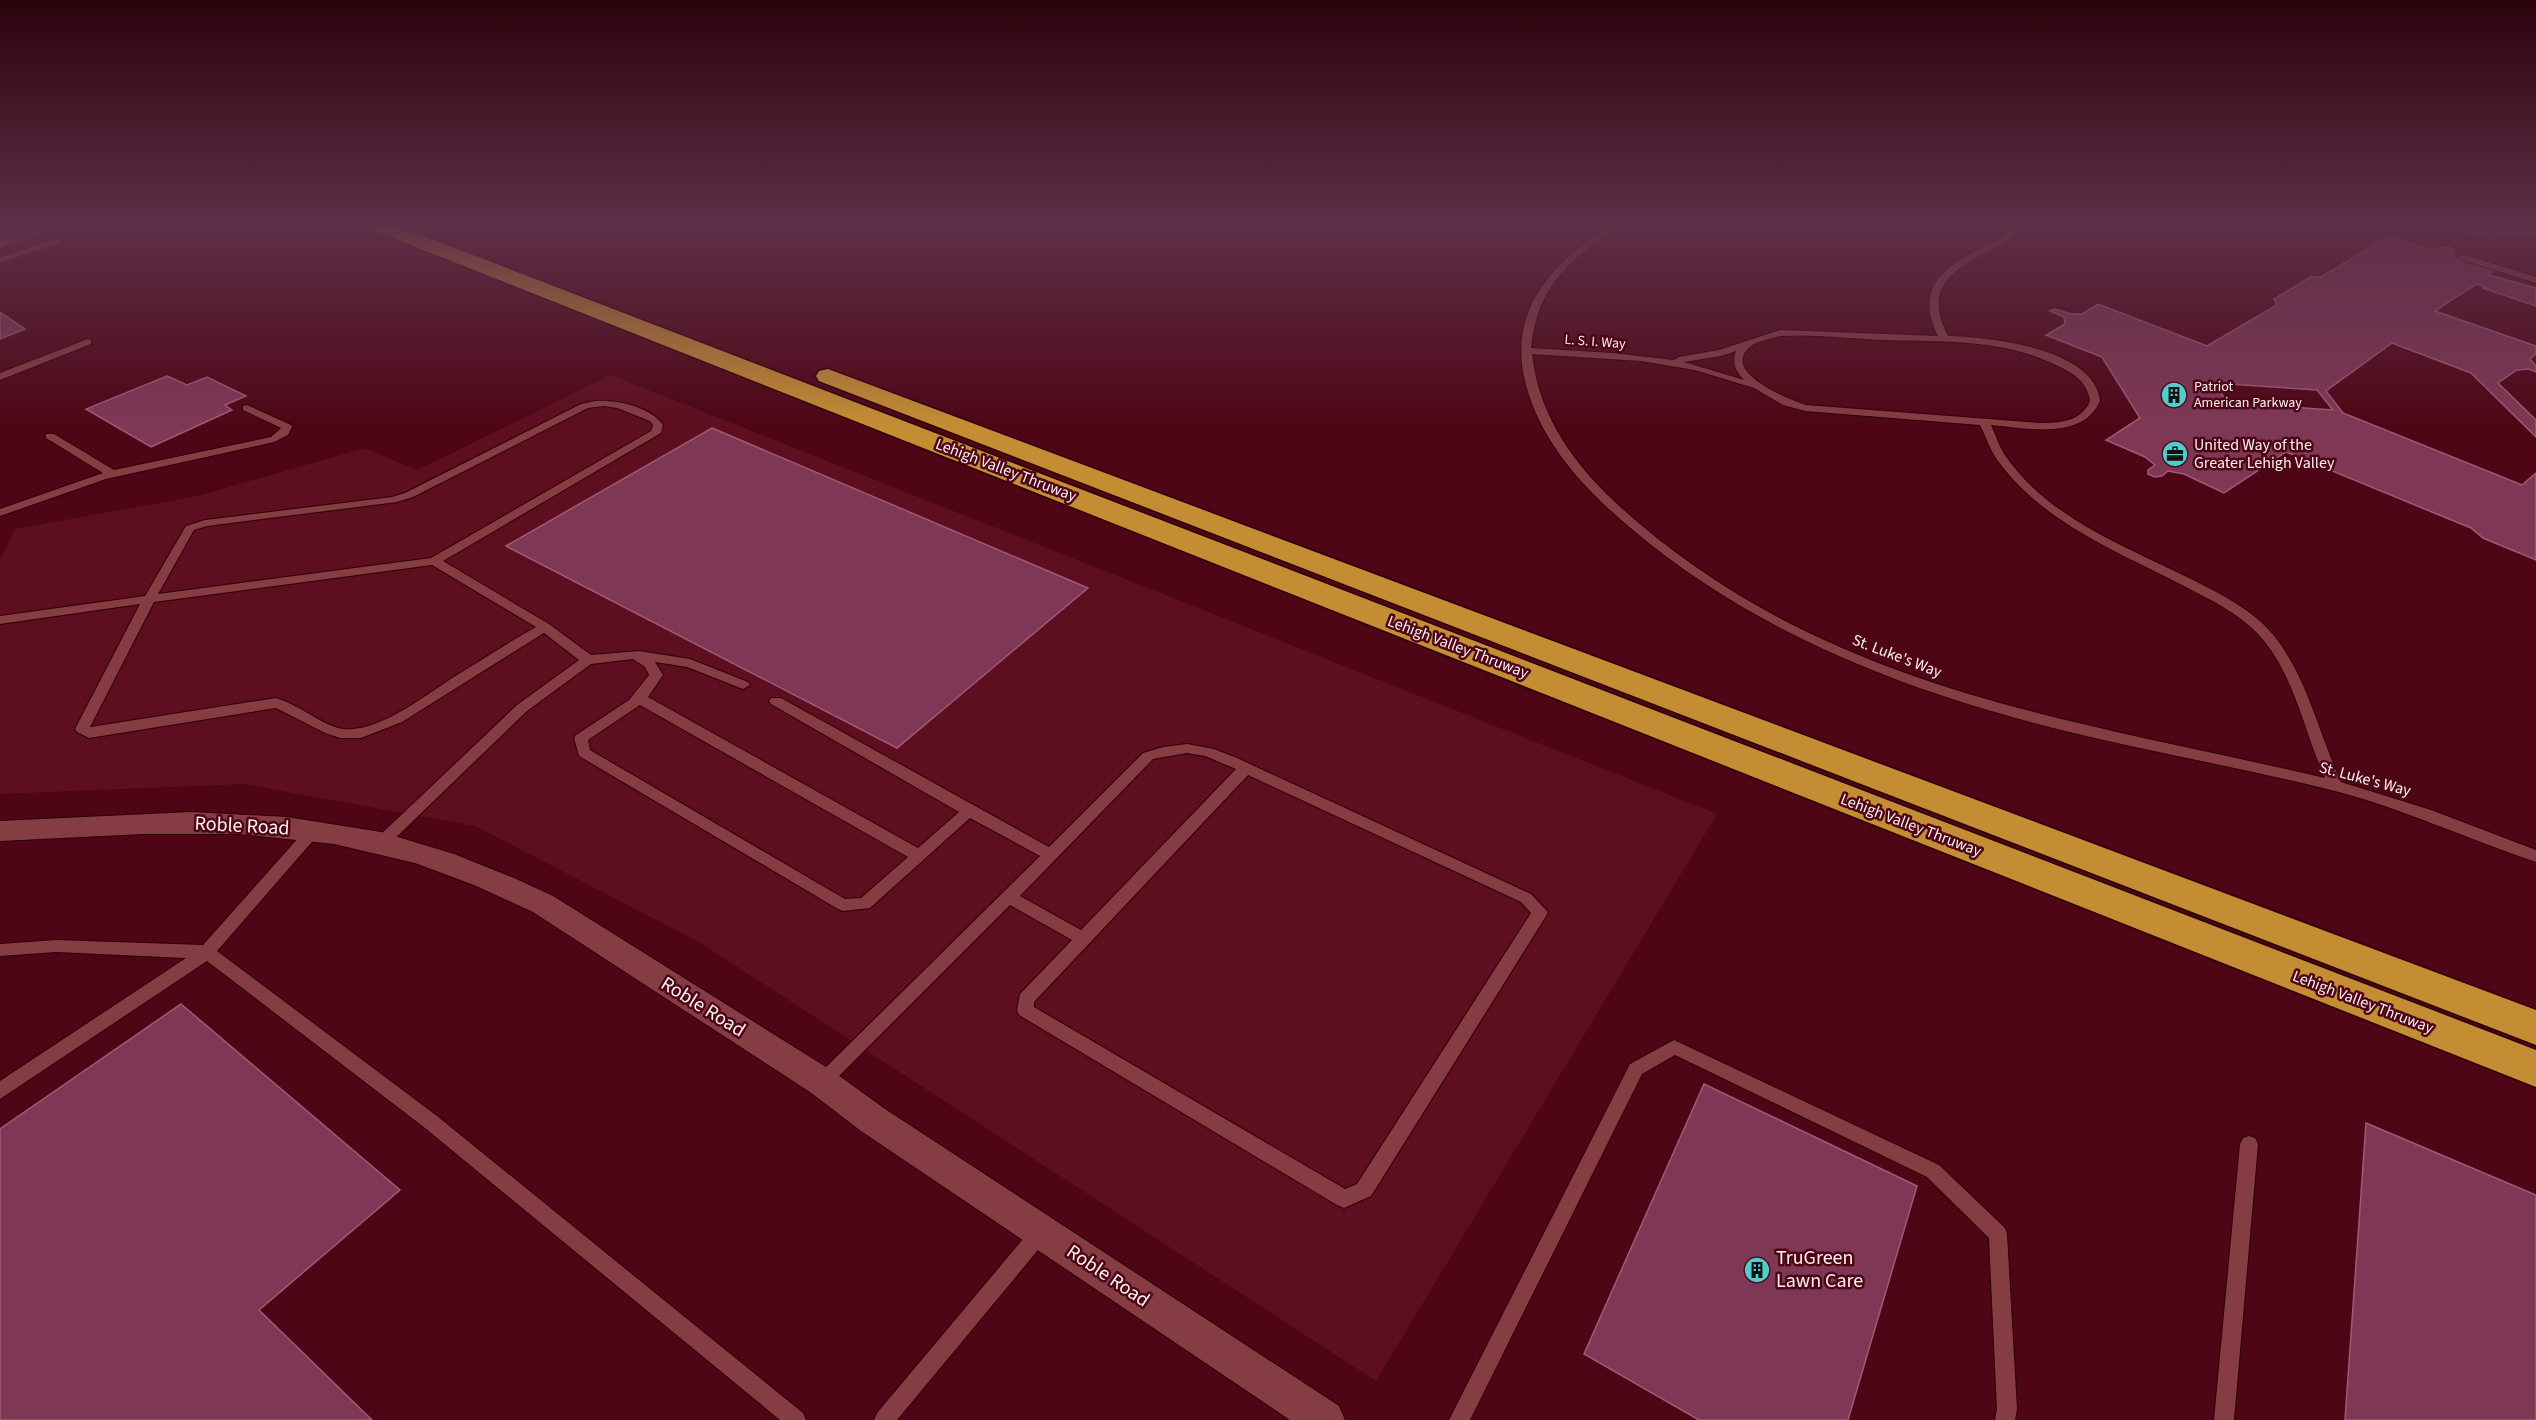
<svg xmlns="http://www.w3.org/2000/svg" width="2536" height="1420" font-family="'Source Sans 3',sans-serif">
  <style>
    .built { fill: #5d0e1f }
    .building { fill: #7e3855; stroke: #a25975; stroke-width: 1.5; fill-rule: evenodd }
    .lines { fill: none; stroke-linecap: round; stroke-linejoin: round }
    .service-casing { stroke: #2b0005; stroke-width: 2 }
    .minor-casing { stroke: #2b0005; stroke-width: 2 }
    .motorway-casing { stroke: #2b0005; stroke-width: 3 }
    .service { fill: #863c43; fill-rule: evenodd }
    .minor { fill: #863c43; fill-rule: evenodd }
    .motorway { fill: #c48d34; fill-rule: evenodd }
    .labels { text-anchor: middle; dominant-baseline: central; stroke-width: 5; stroke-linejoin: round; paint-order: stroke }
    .far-street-label { font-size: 14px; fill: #faf1f1; stroke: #4e0616 }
    .far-poi-label { font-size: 14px; fill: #faf1f1; stroke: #4e0616; text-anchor: start }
    .poi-label { font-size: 16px; fill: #faf1f1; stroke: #4e0616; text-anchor: start }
    .street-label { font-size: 16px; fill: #faf1f1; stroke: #4e0616 }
    .near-street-label { font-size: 20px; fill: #faf1f1; stroke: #4e0616 }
    .near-poi-label { font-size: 20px; fill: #faf1f1; stroke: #4e0616; text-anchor: start }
  </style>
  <rect width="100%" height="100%" fill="#4e0616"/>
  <path class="built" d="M611,375l1106,439 -341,567 -677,-439 -224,-116 -232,-42 -243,10v-234l15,-31 183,-33 167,-48 52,22z"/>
  <path class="building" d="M0,226h61l-61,21z
    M2348,226h188v10l-187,-10z
    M2389,236l35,12 14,1 9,-2 7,2 -3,5 7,5 36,11 -5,5 47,13v18l-53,-18 2,-1 -9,-3 -41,27 101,35v8l-6,5 6,7v6l-7,-3 -12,1 -19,13 38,37v17l-65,-64 -79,-30 -66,48 17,22 179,72 14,-12v87l-53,-22 -12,-10 -185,-76 -62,41 -40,-19 -16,-3 -6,5 -7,1 -7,-3v-4l7,-5 -10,-8 -39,-17 34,-22 -38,-61 -56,-22 19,-11 -1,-7 -14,-6 5,-2 16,5h11l16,-10 109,42 70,-41 -3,-6 37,-22h10zM2214,383l103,7 16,20 -105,-7z
    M0,312l25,17 -25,10z
    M167,376l20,9 20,-8 39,19 -21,9 7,5 -81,37 -65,-38z
    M712,428l376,160 -191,160 -391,-202z
    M181,1004l219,186 -141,120 113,110h-372v-291z
    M1704,1084l213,102 -69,234h-149l-115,-66z
    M2366,1123l170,72v225h-191z"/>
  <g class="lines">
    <g class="service-casing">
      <path id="service" d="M1611,226h10c-8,7 -18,12 -27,18 -39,29 -58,56 -63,104l81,5 62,7 5,-3 40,-7 61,-20 158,6c-24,-48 5,-68 45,-89 11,-5 23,-9 29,-21h8c-5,12 -16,17 -27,23 -41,21 -70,38 -45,87 40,1 147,12 152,65 -17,40 -75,27 -109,24 5,11 9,24 16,33 45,63 123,90 190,124 25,13 53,27 72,48 37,41 49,102 72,152l90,28 105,40v12c-69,-23 -134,-54 -205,-72 -92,-23 -186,-39 -278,-62 -152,-39 -299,-96 -420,-198 -46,-38 -91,-85 -107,-145 -20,-74 26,-123 85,-159zM1780,336c34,-2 68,2 102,4 61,2 124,-2 180,28 14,7 26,16 28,33 -9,21 -31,22 -51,22l-233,-18c-16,-5 -79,-30 -60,-54 7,-10 24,-12 34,-15zM1736,351c-4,12 -1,20 8,29l-60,-18 37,-6zM1532,354l109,7 54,9 59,18 29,17 22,6 175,14c6,12 10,25 18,36 46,63 121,91 188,126 25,13 52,26 72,47 36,38 46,98 67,144 -244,-57 -484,-85 -684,-253 -54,-45 -101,-98 -109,-171z
        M57,238l4,3 -1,2 -60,20v-6z
        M2459,255h6l71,22v6l-77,-24z
        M88,339l3,1v4l-91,36v-7z
        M595,401c21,-2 56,6 68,24l-2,8 -218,128 106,63 42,31 48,-4 51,8 58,23 2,3 -7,4 -56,-22 -32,-5 8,13 -15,22 270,151 41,-36 -188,-108 -2,-3 2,-3h10l268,149 94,-94 20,-6 24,-3 27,5 23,9 294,136 17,18 -2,4 -175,280 -27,12 -7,-3 -318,-190 -2,-5 3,-16 52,-54 -62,-35 -182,182 -6,3 -6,-3 -3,-5 3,-5 224,-221 -70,-38 -100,90 -27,3 -5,-2 -259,-153 -5,-18 2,-3 53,-35 20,-25 -4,-8 -12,-8 -42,5 -64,47 -141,136h-10l-2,-4 2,-4 141,-134 62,-45 -35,-27 -142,89 -41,16h-21l-15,-5 -49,-25 -187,30 -12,-6 -2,-3 65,-125 -140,20v-8l145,-20 41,-70 19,-6 187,-23 13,-4 176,-89zM604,406l13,2 33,13 3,4 -2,6 -220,127 -273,36 36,-64 13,-4 190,-24 16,-5 175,-89zM432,565l104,62c-27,15 -53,32 -79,48 -30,19 -78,58 -114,54 -20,-3 -43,-24 -67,-31l-186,29 64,-125zM640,705l268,152 -47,41 -16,1 -255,-149 -2,-10zM1187,753l18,3 31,13 -155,161 -61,-34 133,-137zM1248,775l273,127 10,11 -174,271 -12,5 -311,-182v-5z
        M247,405l44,20 1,2 -4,8 -14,7 -168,37 -106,37v-7l103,-36 -57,-35v-4h8l60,36 157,-33 10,-9 -38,-18v-4z
        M313,825l5,2 2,4 -2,4 -101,116 220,165 366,297 3,7h-26l-355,-292 -218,-167 -207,138v-18l186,-123 -130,-6 -56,4v-12l56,-4 147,5 105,-118z
        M1674,1040l265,125 66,63 2,6 10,175 -2,11h-20l2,-11 -8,-171 -62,-61 -252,-122 -33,19 -172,346h-21l181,-356z
        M2249,1136l6,2 3,6 -24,276h-20l26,-276 3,-6z
        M1041,1223l7,3 2,6 -2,6 -151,182h-23l3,-7 157,-187z"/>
    </g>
    <g class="minor-casing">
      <path id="minor" d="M191,812l96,5 94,15 73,22 60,24 39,18 281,176 51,37 454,297 6,14h-55l-429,-289 -51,-39 -277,-180 -59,-27 -59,-22 -81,-19 -95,-10h-96l-143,7v-20z"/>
    </g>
    <g class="motorway-casing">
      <path id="motorway" d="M370,226h28l2138,824v37l-2163,-857z
        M828,369l1708,641v35l-1717,-664 -3,-5 3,-5z"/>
    </g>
    <use href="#service" class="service"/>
    <use href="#minor" class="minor"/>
    <use href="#motorway" class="motorway"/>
  </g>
  <linearGradient id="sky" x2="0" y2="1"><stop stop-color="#2b030c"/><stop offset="0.53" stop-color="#5d3047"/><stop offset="1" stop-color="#5d3047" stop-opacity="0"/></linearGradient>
  <rect width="2536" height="425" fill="url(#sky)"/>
  <defs>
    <g id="building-disc" transform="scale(1.35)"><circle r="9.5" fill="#52cdce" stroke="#4e0616"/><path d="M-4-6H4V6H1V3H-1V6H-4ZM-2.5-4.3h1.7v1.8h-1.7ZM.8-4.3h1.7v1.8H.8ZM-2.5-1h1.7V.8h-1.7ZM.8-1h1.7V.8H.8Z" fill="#111"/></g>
    <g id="office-disc" transform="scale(1.35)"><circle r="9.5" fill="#52cdce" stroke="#4e0616"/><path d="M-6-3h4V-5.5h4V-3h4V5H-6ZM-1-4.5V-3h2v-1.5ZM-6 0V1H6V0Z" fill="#111"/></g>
  </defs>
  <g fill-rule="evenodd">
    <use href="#building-disc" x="2174" y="395"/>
    <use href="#office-disc" x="2175" y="454"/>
    <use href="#building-disc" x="1757" y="1270"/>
  </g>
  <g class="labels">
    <g class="far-street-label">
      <text transform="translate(1595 342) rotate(4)">L. S. I. Way</text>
    </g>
    <g class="far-poi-label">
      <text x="2194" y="387">Patriot<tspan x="2194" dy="16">American Parkway</tspan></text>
    </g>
    <g class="poi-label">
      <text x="2194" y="445">United Way of the<tspan x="2194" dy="18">Greater Lehigh Valley</tspan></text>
    </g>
    <g class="street-label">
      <text transform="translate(1006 470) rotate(21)">Lehigh Valley Thruway</text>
      <text transform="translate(1458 647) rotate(21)">Lehigh Valley Thruway</text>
      <text transform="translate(1897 656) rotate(21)">St. Luke's Way</text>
      <text transform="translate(2365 779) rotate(15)">St. Luke's Way</text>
      <text transform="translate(1911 825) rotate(21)">Lehigh Valley Thruway</text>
      <text transform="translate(2363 1002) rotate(21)">Lehigh Valley Thruway</text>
    </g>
    <g class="near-street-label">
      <text transform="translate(242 826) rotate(3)">Roble Road</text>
      <text transform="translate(703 1007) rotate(32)">Roble Road</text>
      <text transform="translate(1108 1276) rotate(34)">Roble Road</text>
    </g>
    <g class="near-poi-label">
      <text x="1776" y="1258">TruGreen<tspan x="1776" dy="23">Lawn Care</tspan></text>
    </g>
  </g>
</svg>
